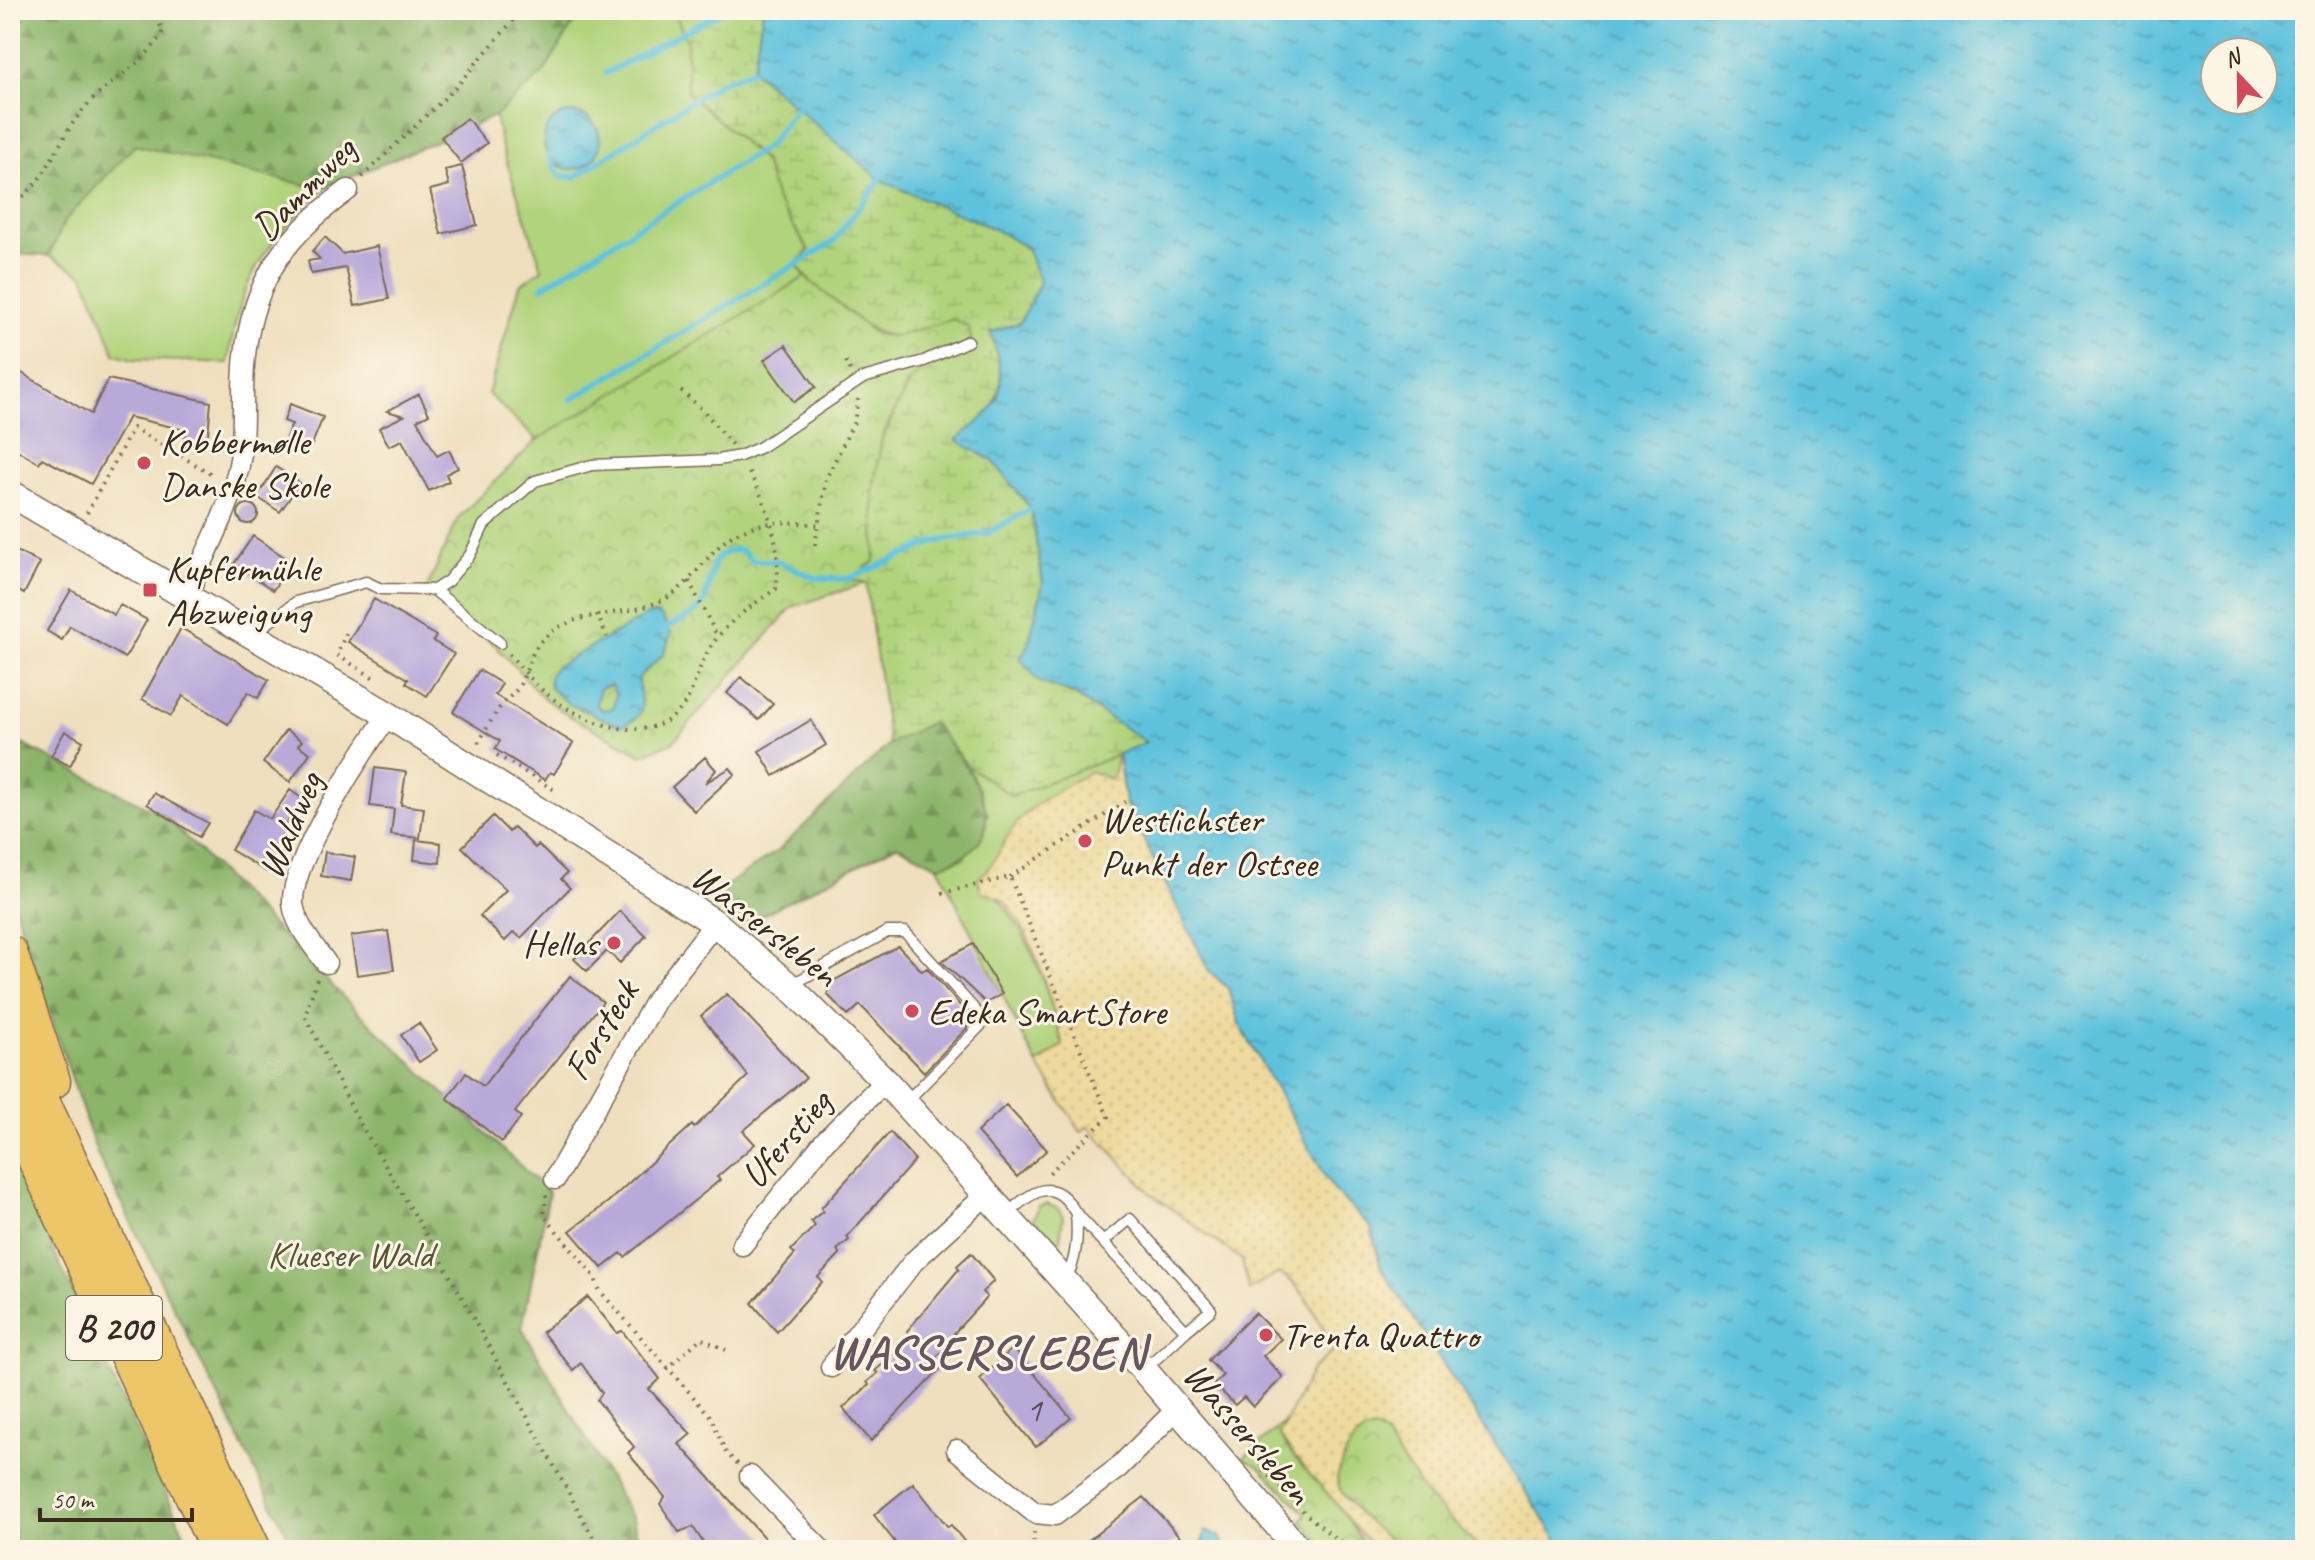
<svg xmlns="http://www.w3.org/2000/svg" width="2315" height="1560" font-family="Caveat,sans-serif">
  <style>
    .green { fill: #b0d37b; stroke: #767e4c; stroke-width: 2 }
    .forest { fill: url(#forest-firs); stroke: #647044; stroke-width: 2 }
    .wetland { fill: url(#wetland-marsh); stroke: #767e4c; stroke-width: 2 }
    .sand { fill: url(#sand-dots); stroke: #94825e; stroke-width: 2 }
    .park { fill: url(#park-crowns); stroke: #767e4c; stroke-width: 2 }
    .water { fill: url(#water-ripples); stroke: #4d767e; stroke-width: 2; fill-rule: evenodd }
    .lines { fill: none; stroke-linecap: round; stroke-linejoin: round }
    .stream { stroke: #5fc2dd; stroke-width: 6 }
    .building { fill: #b8a9d9 }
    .service-casing { stroke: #7a6956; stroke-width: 13 }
    .minor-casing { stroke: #7a6956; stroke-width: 23 }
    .tertiary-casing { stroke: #7a6956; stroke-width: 29 }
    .trunk-casing { stroke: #7a6956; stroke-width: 37 }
    .path { stroke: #7a6956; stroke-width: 4; stroke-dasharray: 2 6; stroke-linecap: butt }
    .service { stroke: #fff; stroke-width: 10 }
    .minor { stroke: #fff; stroke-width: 20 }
    .tertiary { stroke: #fff; stroke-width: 26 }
    .trunk { stroke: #ecc669; stroke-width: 34 }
    .poi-dot { fill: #d1495b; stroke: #fcf5e5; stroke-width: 3 }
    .labels { text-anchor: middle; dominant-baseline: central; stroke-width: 6; stroke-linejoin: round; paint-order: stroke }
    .number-label { font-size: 34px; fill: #5a4a4d }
    .shield { fill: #fcf5e5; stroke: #75675a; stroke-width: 2 }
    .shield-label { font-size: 36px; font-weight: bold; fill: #3b2a1e }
    .street-label { font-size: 38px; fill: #3b2a1e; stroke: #fcf5e5 }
    .poi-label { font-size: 38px; fill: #3b2a1e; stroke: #fcf5e5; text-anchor: start }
    .park-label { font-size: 38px; fill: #585435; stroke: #fcf5e5 }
    .district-label { font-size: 46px; font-weight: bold; letter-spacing: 2px; fill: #67565f; stroke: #fcf5e5 }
  </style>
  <defs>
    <pattern id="forest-firs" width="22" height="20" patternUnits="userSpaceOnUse" patternTransform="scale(2)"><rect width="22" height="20" fill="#8cb56b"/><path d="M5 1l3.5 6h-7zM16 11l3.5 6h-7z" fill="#749357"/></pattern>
    <pattern id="wetland-marsh" width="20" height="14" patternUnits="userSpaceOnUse" patternTransform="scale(2)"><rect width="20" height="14" fill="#b0d37b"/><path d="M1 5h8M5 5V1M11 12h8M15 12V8" fill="none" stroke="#98b56a"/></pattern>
    <pattern id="sand-dots" width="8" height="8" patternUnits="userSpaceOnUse" patternTransform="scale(2)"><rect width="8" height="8" fill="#eeda9e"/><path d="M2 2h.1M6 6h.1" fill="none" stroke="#cdbb88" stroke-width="1.8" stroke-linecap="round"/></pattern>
    <pattern id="park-crowns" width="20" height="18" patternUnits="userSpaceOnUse" patternTransform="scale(2)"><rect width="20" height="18" fill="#b0d37b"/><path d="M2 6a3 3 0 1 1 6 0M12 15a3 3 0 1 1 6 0" fill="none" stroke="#98b56a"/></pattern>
    <pattern id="water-ripples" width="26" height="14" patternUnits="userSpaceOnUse" patternTransform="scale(2)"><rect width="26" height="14" fill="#5fc2dd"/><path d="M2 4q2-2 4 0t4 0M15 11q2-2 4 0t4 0" fill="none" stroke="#509eb3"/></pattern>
  </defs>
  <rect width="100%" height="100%" fill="#fcf5e5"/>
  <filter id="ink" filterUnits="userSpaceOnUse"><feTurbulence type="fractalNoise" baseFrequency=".0125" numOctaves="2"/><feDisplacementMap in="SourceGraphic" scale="16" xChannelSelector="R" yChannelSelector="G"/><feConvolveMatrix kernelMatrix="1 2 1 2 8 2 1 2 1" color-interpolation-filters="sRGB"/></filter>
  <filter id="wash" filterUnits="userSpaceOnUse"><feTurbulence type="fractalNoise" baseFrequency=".006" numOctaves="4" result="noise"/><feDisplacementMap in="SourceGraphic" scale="32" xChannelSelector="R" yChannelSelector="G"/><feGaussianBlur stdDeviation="1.8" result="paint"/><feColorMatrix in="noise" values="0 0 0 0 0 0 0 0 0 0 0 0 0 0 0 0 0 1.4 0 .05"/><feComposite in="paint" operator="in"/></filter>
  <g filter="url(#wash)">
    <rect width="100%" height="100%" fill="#efdfbe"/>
    <path class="green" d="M582,10h91l14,31 1,51 76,69 12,38 33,51 -13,13 9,14 -268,163 -49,-46 32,-109 22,-16 -41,-124 -6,-29 48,-43z
      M135,145l188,44c-62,61 -82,86 -95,174l-95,-4 -18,-5 -31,-79 -35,-19 16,-36z
      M1118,754l-6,26 -98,47 -19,37 -17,15c52,43 66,103 85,166l-26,19 -99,-198 26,-8 24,-44 -20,-48 44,30z
      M1047,1204l13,6 3,7 -4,31 -26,-28 6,-14z"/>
    <path class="forest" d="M10,10h572l-39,63 -48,43 -172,73 -188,-44 -70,75 -16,36 -39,-2z
      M932,722c38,46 97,118 6,144l-41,-21 -150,78 -36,-27 69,-47 109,-105z
      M10,738l155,78 191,194 193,183 -27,135 111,191 8,31h-346l-198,-396 -87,-261z
      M10,1156l182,394h-182z"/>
    <path class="wetland" d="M673,10h90l-10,61 274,177 13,34 -20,41 -29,9 12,46 -14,39 -32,23 36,21 38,48 12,74 111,143 410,824 -446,-795 -106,41 -44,-30 -36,-44 -43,22 -23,-160 -18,-5 27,-18 -2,-71 9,-52 26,-55 22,-20 23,-44c-18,6 -41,17 -60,17 -26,-1 -84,-51 -97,-73l13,-13 -33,-51 -12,-38 -77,-69v-51z"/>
    <path class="sand" d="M1118,754l7,48 84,169 19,17 11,35 94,167 38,37 10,41 183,282c-47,0 -94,0 -142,0 -12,0 -32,4 -43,0 -12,-4 -92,-101 -100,-116l33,-64 22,-20c-13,-23 -29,-66 -55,-77l-30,17 -7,-30 -92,-67 -62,-67 -7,6 -44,-68 26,-19c-13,-44 -28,-111 -59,-144 -6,-5 -15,-7 -23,-9l-3,-13c20,-17 21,-32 36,-52 19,-26 51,-40 77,-56l21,9z"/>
    <path class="park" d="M805,277l72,58 20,1 56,-17 16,8 3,19 -42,17 -22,20 -26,55 -9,52 2,71 -26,18 17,4 -74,24 -119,135 -31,13 -71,-38 -29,-20 -45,-50 -71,-57 32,-72 79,-78z
      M1287,1420l-8,14c16,30 44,51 64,78 11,15 13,26 27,38h-42l-27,-29 5,-7 -45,-46 -18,-10z
      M1375,1429l8,4 44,63 54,54h-80l-43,-37 -18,-23 -3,-12c5,-19 16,-47 38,-49z"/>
    <path class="water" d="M763,10h1542v1540h-741l-183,-282 -10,-41 -38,-37 -94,-167 -11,-35 -19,-17 -84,-169 -7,-48 28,-12 -75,-49 -32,-11 -19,-24 8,-12 15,-63 -12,-74 -38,-48 -37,-21c51,-37 51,-50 35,-108l29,-9 20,-41 -13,-34 -31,-18 -116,-50 -127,-110zM2215,52h48v48h-48z
      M544 141a28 28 0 1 1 56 0a28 28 0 1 1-56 0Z
      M657,614l6,4 8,16 -8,21 -24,22c-1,27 14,38 -19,49l-51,-22 -19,-16 -1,-10 5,-10 93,-53zM611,685l5,9 -3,14 -11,2 -6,-5 4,-17z
      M1205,1531l15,5 4,10 -2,4h-21z"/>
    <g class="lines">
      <path class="stream" d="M606,73l119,-63
        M549,155l10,21 16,1 145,-94 32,-13
        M542,287l226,-141 28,-37
        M572,399l261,-157 47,-62
        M668,627c12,-7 31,-13 36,-26 10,-23 2,-51 37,-51l12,11h24l38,17 33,1 86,-37 53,-9 44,-24"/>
    </g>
    <g id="blocks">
      <path class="building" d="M467,118l20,25 -26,20 -20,-26z
        M462,166l15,59 -36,9 -11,-44 19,-5 -4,-15z
        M325,237l18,17 34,-8 12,53 -34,7 -9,-38 -35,6 -3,-13 12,-2 -8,-8z
        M786,345l30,42 -22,15 -30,-42z
        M10,366l81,48 17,-35 103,23 -4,44 -23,-3 1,-13 -56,-13 -38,67 -49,-26 -3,5 -29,-17z
        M419,394l10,20 -12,6 20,36 12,-6 9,18 -12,6 3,7 -20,10 -27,-51 -13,6 -10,-18 25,-12 -17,-5z
        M290,404l33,13 -12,30 -25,-9 6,-14 -8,-3z
        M276,467l24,16 -20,29 -23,-15z
        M238 514a10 10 0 1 1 20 0a10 10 0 1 1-20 0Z
        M253,536l39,26 -19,28 -39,-26z
        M10,548l30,15 -16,31 -14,-8z
        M71,590l43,25 6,-10 27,15 -22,38 -55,-32 -8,14 -15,-9z
        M374,599l62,37 -3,5 21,13 -27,42 -21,-13 2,-4 -60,-37z
        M181,628l88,52 -11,18 -10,-6 -20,32 -45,-28 -12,20 -29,-17z
        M479,670l23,14 -7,11 78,48 -19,31 -4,-2 -5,8 -50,-31 5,-8 -47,-29z
        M741,677l32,27 -14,16 -32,-27z
        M811,720l15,25 -52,31 -15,-25z
        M286,730l16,11 -4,4 12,8 -20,29 -27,-19z
        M65,731l18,10 -13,25 -19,-10z
        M705,757l11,13 -11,13 25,-15 5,6 -41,37 -22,-24z
        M375,768l31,4 -5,33 23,3 -4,30 -29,-3 3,-26 -24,-3z
        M290,790l14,10 -20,27 6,4 -23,41 -36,-22 23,-40 16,9z
        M154,793l54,30 -9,14 -52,-33z
        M493,816l16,16 5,-5 21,21 3,-3 29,28 -6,6 9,9 -49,50 -7,-6 -9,9 -25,-25 26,-26 -44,-43z
        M416,840l25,3 -1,20 -26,-3z
        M325,852l30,5 -4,24 -30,-5z
        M620,911l26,25 -26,27 -13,-12 -20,20 -13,-12z
        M388,931l6,39 -37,5 -6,-39z
        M973,944l29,50 -16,9 -45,-42z
        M898,946l24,25 5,-3 37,42 3,18 -43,44 -64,-67 -12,11 -21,-22 8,-14z
        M570,976l33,26 -88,110 6,5 -19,25 -55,-44 19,-25 17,13z
        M727,994l79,84 -63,53 12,13 -38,33 3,3 -95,77 -4,-4 -19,15 -32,-37 38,-29 84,-77 2,3 54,-52 -47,-60z
        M419,1023l18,27 -18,12 -18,-27z
        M1006,1105l41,45 -30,27 -40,-45z
        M890,1132l25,28 -68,77 2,3 -12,10 3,4 -22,23 4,5 -45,50 -25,-29 43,-49 -4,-4 24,-24 -4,-5 12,-10 -2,-3z
        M971,1253l23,28 -12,11 5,5 -33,36 4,4 -24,22 7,9 -70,73 -28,-33 26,-23 -2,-3 11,-9 -3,-2 37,-34 -5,-6 52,-62 -2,-3z
        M588,1297l29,36 5,-2 38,48 -11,10 42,45 -12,10 89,98 -12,8h-48l-15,-23 -14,5 -19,-28 5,-7 -37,-44 6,-6 -37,-47 5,-7 -21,-30 -8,7 -31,-38z
        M1255,1313l26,26 -18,17 20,21 -30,30 -9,-10 -9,8 -21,-21 9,-9 -15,-15z
        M1013,1348l58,70 -35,29 -56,-68z
        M913,1483l35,44 3,-2 20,25h-70l-27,-35z
        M1144,1497l36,40 -15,13h-89z"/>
    </g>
  </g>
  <g filter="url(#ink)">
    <use href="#blocks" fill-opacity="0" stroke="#7a6956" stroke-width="2"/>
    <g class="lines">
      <g class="service-casing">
        <path id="service" d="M434,590l14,-9 22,-26 14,-30 51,-44 57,-16 126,-5 22,-4 21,-9 102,-69 61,-17 44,-20
          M253,634l43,-32 70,-20 15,7 53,1 66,53
          M791,985l96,-53h18l80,89 -80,82
          M1007,1214c25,-23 47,-39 68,-2l111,119 -42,39
          M1103,1242l27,-23 81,91 -25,21
          M1065,1279c12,-17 13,-45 11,-65"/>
      </g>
      <g class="minor-casing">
        <path id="minor" d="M186,597c20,-45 48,-94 55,-143 4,-33 0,-66 4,-99 9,-78 42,-120 103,-165
          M326,963c-12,-17 -31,-38 -33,-60 -2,-43 69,-151 95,-188
          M555,1179l101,-179 59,-77
          M742,1245l82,-103 61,-61
          M831,1367l83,-106 72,-66
          M957,1450l78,63 20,2 63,-47 58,-58
          M750,1476l71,74"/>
      </g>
      <g class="tertiary-casing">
        <path id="tertiary" d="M10,493l378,222 327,208 74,63 96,95 259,289 155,180"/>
      </g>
      <g class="trunk-casing">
        <path id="trunk" d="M10,953l43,128
          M10,1033l244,517
          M10,1106l208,444"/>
      </g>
      <path class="path" d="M362,177l93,-89 67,-78
        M10,206c40,-24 47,-70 78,-102 25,-27 58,-40 75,-73l-9,-21
        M846,361l5,11
        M681,391l22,19 29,35
        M87,513l46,-85 82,48
        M815,545l11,-66 28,-57 4,-23
        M689,581l28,55
        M597,614l10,23
        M346,633l-9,22 37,23
        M509,654c12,13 24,29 38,40 31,26 93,52 128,21 18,-16 20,-40 31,-60 15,-29 43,-48 70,-66 7,-41 -8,-85 -29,-120
        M478,743c8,-12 14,-26 23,-37 4,-6 12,-11 17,-18 10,-15 11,-35 24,-48 35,-35 85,-19 126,-43 31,-19 43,-55 78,-68 22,-9 49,-7 73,-4
        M497,755l59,36
        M1010,877l115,-75
        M942,893l68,-16 98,240 -62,59
        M317,979l-12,37 53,104 83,139 159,291
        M546,1195l-2,21 50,60 6,15 111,126 15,36 12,11
        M667,1369l34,-31 25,12
        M1263,1470l44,45 43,35
        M1033,1550l1,-19"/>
      <use href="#service" class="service"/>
      <use href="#minor" class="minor"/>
      <use href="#tertiary" class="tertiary"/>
      <use href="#trunk" class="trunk"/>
    </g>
  </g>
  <g class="poi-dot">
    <circle cx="144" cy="463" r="8"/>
    <rect x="142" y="582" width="16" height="16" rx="4"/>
    <circle cx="1085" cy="841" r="8"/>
    <circle cx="614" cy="943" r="8"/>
    <circle cx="912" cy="1011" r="8"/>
    <circle cx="1266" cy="1335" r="8"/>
  </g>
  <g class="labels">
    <g class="number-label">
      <text x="1034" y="1409">1</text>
    </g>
    <rect class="shield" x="66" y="1296" width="96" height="64" rx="6"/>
    <g class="shield-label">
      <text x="114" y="1328">B 200</text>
    </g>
    <g class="street-label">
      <text transform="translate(304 188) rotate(-45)">Dammweg</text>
      <text transform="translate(290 825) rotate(-67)">Waldweg</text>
      <text transform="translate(765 925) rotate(38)">Wassersleben</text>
      <text transform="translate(601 1030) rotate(-59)">Forsteck</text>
      <text transform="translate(786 1139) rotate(-49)">Uferstieg</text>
      <text transform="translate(1248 1433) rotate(49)">Wassersleben</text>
    </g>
    <g class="poi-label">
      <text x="160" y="441">Kobbermølle<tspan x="160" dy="44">Danske Skole</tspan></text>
      <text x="166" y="568">Kupfermühle<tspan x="166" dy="44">Abzweigung</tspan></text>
      <text x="1101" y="819">Westlichster<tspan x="1101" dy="44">Punkt der Ostsee</tspan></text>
      <text x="598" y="943" text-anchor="end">Hellas</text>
      <text x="928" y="1011">Edeka SmartStore</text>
      <text x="1282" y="1335">Trenta Quattro</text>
    </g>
    <g class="park-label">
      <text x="350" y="1254">Klueser Wald</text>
    </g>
    <g class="district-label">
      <text x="988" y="1353">WASSERSLEBEN</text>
    </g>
  </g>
  <rect width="2315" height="1560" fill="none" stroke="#fcf5e5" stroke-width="40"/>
  <g transform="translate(2239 76) rotate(338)"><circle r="38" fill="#fcf5e5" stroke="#afa495" stroke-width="2"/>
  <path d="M0-6L14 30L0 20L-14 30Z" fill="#d1495b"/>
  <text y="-12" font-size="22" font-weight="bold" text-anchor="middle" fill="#3b2a1e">N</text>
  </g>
  <path d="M40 1508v12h152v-12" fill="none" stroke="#3b2a1e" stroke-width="4"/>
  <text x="52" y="1508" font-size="24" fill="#3b2a1e" stroke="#fcf5e5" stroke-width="6" paint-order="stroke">50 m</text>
</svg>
